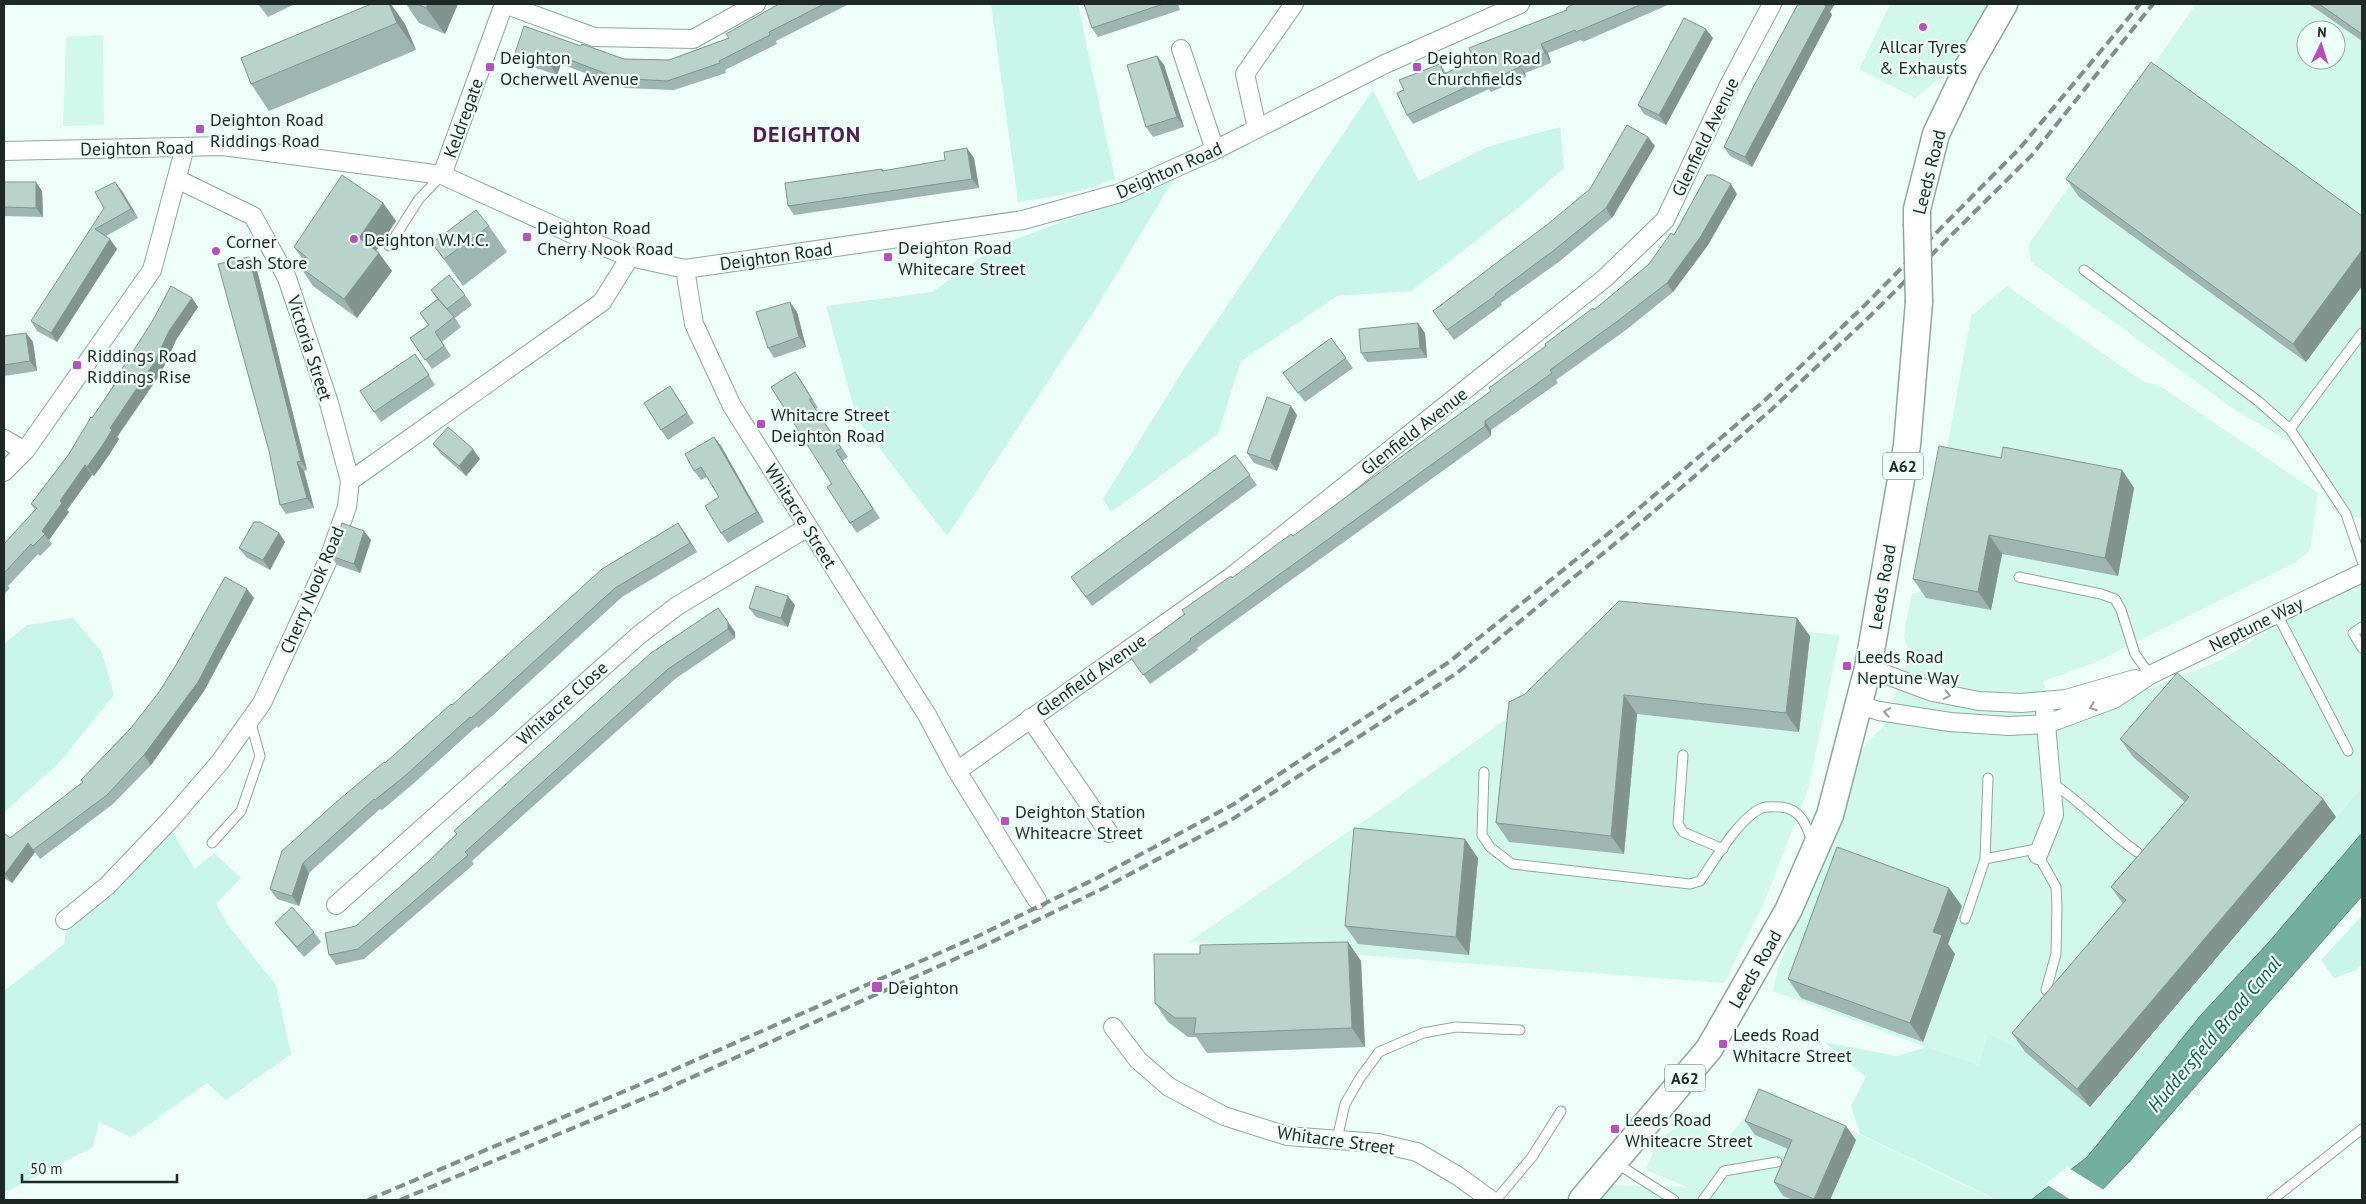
<svg xmlns="http://www.w3.org/2000/svg" width="2366" height="1204" font-family="'PT Sans',sans-serif">
  <style>
    .built { fill: #d2f7eb; fill-rule: evenodd }
    .green { fill: #c9f6e8 }
    .water { fill: #74af9e; stroke: #5a867a }
    .pier { fill: #eefef9 }
    .lines { fill: none; stroke-linecap: round; stroke-linejoin: round }
    .service-casing { stroke: #8da79f; stroke-width: 11 }
    .minor-casing { stroke: #8da79f; stroke-width: 20 }
    .primary-casing { stroke: #8da79f; stroke-width: 29 }
    .service { stroke: #fff; stroke-width: 9 }
    .minor { stroke: #fff; stroke-width: 18 }
    .primary { stroke: #fff; stroke-width: 26 }
    .rail { stroke: #818e8a; stroke-width: 4; stroke-dasharray: 10 5; stroke-linecap: butt }
    .primary-bridge-casing { stroke: #8da79f; stroke-width: 29; stroke-linecap: butt }
    .primary-bridge { stroke: #fff; stroke-width: 26 }
    .wall { fill: #9fb5af }
    .shaded-wall { fill: #82948e }
    .building { fill: #b9d3cb; stroke: #82948e }
    .oneway { stroke: #9a9e9d }
    .poi-dot { fill: #b252bb; stroke: #eefef9; stroke-width: 2 }
    .labels { text-anchor: middle; dominant-baseline: central; stroke-width: 4.5; stroke-linejoin: round; paint-order: stroke }
    .shield { fill: #eefef9; stroke: #5c6865; stroke-width: 1 }
    .shield-label { font-size: 16px; font-weight: bold; fill: #1e2825 }
    .poi-label { font-size: 18px; fill: #1e2825; stroke: #eefef9; text-anchor: start }
    .street-label { font-size: 18px; fill: #1e2825; stroke: #eefef9 }
    .water-label { font-size: 19px; font-style: italic; fill: #0d5d4c; stroke: #eefef9 }
    .district-label { font-size: 22px; font-weight: bold; letter-spacing: 1px; fill: #4e2052; stroke: #eefef9 }
  </style>
  <rect width="100%" height="100%" fill="#eefef9"/>
  <path class="built" d="M1890,4h100l-34,61 -41,33 -56,-29z
    M2196,4h166v515l-28,-8 -17,-32 -23,-35 -56,-32 -207,-150 -2,-18zM2306,30h30v30h-30z
    M103,35l1,90 -41,1 3,-89z
    M2007,286l135,95 18,5 158,107 -8,58 -16,12 -200,100 -50,18 7,46 168,-66 84,-51 59,-28v205l-272,320 -65,-55 -37,-17 -8,32 -207,-76 5,-22 87,-225 18,-17 27,-72 -6,-19 3,-19 5,-23 9,-2 50,-276z
    M1633,616l207,19 -32,154 -44,114 -40,80 -535,-41 198,-137 146,-105z
    M1767,1090l227,109 -3,1h-390l11,-15 75,2 -41,-17 12,-31 34,-20 33,23z"/>
  <path class="green" d="M991,4h87l37,175c-31,13 -63,18 -97,23z
    M1373,90l46,91 68,-34 73,-20 4,41 -45,39 -108,84 -74,5 -96,65 -23,73 -107,78 -8,-13 81,-130z
    M1174,179l-80,132 -147,225 -90,-117 -31,-113 106,-14 64,-45z
    M73,618l29,34 12,43 -56,69 -54,48v-168l23,-19z
    M2362,787v46l-93,109 -69,74 -103,129 -11,13 -55,42h-40l2,-2 -133,-64 -9,-28 15,-29 -42,-35 73,14 30,-9 52,19 9,-32 37,18 66,55z
    M171,830l24,39 19,-16 27,25 -25,26 12,21 48,60 15,69 -65,46 -19,-17 -76,54 -32,-15 -6,25 -89,46v-202l60,-47 3,-18 45,-30z
    M2362,916v49l-6,5 -22,8 -13,-18z"/>
  <path class="water" d="M2362,833v63l-233,266 -37,38h-61l55,-42 11,-13 103,-129 69,-74z"/>
  <path class="pier" d="M2067,1167l29,18 9,6 -10,9h-24l-25,-16z"/>
  <g class="lines">
    <g class="service-casing">
      <path id="service" d="M389,246l30,-47 23,-24
        M2084,270l174,131 32,28 56,85 16,47
        M2290,429l72,-96
        M2019,577l82,17 14,5 6,11 14,44 15,21
        M2277,614l71,137
        M2362,627l-9,6 9,15
        M1683,755l-5,69 5,8 40,17
        M1484,772l-2,63 8,12 22,17 178,20 10,-3c14,-20 40,-64 62,-73 6,-2 13,-1 19,-1 20,2 26,19 31,35
        M2052,783c31,20 55,48 85,69
        M212,843l29,-32 19,-55 -10,-36
        M2038,855l18,32 1,19 -1,48 -10,36
        M1985,859l3,-81
        M1965,919l20,-60 56,-11
        M1337,1139l8,-35 15,-26 19,-26 44,-19 33,-6 64,3
        M1616,1163l58,37
        M1496,1200l36,-43 29,-46
        M1703,1200l21,-29 53,-9
        M2272,1200l90,-71"/>
    </g>
    <g class="minor-casing">
      <path id="minor" d="M504,4l90,33 99,2 63,-35
        M1181,49l34,101
        M1257,128l-12,-54 49,-70
        M4,151l218,-5 220,29 139,63 49,19 55,12 338,-49 97,-27 95,-43 170,-86 135,-60
        M442,175l62,-171
        M177,179l76,37 34,62 42,125 21,78
        M685,269l9,55 38,82 195,309 30,56 80,129
        M4,439l21,12
        M4,472l21,-21 127,-181 33,-123
        M1868,668l65,24 46,9 42,2 45,-4 69,-20
        M1859,705l20,6 71,11 59,4 38,-2 67,-25 36,-24 212,-102
        M1030,718l79,115
        M957,771l274,-194 374,-299 60,-58 63,-133 44,-83
        M2038,855l16,-40 -9,-102
        M336,905l303,-270 38,-29 131,-79
        M65,920l42,-34 62,-65 51,-59 42,-59 67,-145 18,-51 3,-26 252,-179 28,-45
        M1113,1027l25,33 31,27 55,29 63,20 91,7 39,9 41,24 33,24"/>
    </g>
    <g class="primary-casing">
      <path id="primary" d="M1917,224v-15l19,-75 32,-67 36,-63
        M1582,1200l127,-151 79,-138 42,-96 38,-147 39,-223 12,-143"/>
    </g>
    <use href="#service" class="service"/>
    <use href="#minor" class="minor"/>
    <use href="#primary" class="primary"/>
    <path class="rail" d="M368,1200l278,-118 332,-146 119,-58 137,-74 215,-142 181,-146 134,-115 97,-92 159,-161 120,-144
      M400,1200l257,-107 318,-143 127,-61 129,-69 226,-147 188,-154 126,-109 97,-92 164,-163 121,-151"/>
    <g class="primary-bridge-casing">
      <path id="primary-bridge" d="M1917,224l2,78"/>
    </g>
    <use href="#primary-bridge" class="primary-bridge"/>
  </g>
  <path class="wall" d="M258,4h37l-27,13z
    M371,4l34,20 11,26 -147,61 -18,-27z
    M406,4h52l-13,30 -26,-11z
    M779,4h70l-73,37 1,3 -52,26 1,3 -52,17 -49,-2 -64,-24 -4,11 -36,-12 -6,-10 66,-7 43,13 45,1 60,-22z
    M1084,4h94l2,6 -82,27 -6,-9z
    M1574,4h96l-87,38 -2,-2 -33,13 3,10 -26,10 1,4 -35,15 -2,-3 -76,35 -6,-9 -3,-25 36,-26 6,9 28,-13 93,-50z
    M2309,4h53v37z
    M1830,12l2,3 -80,152 -22,-11 -6,-9z
    M1713,38l-47,87 -22,-11 -6,-9z
    M1157,56l7,9 20,62 -31,10 -7,-10z
    M1655,146l-43,72 -52,43 -59,42 1,2 -48,35 -21,-29z
    M974,158l5,30 -185,27 -6,-9 94,-37 1,2 62,-11z
    M2066,179l296,37v70l-56,76 -227,-165z
    M4,182l38,9 1,26 -39,-1z
    M122,191l16,27 -32,18 11,13 -60,93 -20,-11 -6,-10z
    M1737,194l-29,51 -35,47 -47,38 -70,50 2,3 -67,47v6l-294,212 1,2 -48,34 -21,-29 103,-77 61,-42 198,-145 103,-81 55,-46 25,-29z
    M383,203l13,18 -20,30 16,20 -35,47 -44,-32 -13,-19 4,-6 -10,-14z
    M489,226l18,26 -44,34 -31,-43z
    M249,257l7,9 51,204 -3,1 10,37 -28,6 -6,-9z
    M431,290l34,5 7,10 -17,13 6,9 -19,15 9,14 -19,13 -22,-31 18,-13 -8,-12 17,-14z
    M192,298l6,9 -22,33 -15,33 -44,64 2,2 -10,16 -15,21 -2,-1 -25,35 2,2 -20,28 3,4 -12,12 -2,-2 -30,32 2,2 -6,6v-50l31,-34 -4,-6 38,-50 47,-73 -1,-1z
    M797,312l9,35 -32,11 -6,-10z
    M26,333l7,9 4,29 -33,5v-40z
    M1425,333l2,25 -60,4 -6,-9z
    M1331,338l22,30 -48,34 -22,-29z
    M415,354l20,31 -54,37 -7,-10z
    M795,372l23,36 -2,1 32,48 -6,4 38,57 -23,15 -7,-10 -18,-39z
    M670,386l24,37 -26,17 -7,-10z
    M1297,415l-20,56 -23,-8 -7,-10z
    M714,437l7,9 43,76 -36,21 -7,-10 -2,-36 -12,-20 -6,3 -7,-9z
    M433,444l47,15 -14,17 -26,-23z
    M1235,455l22,30 -165,121 -21,-29z
    M2001,458l121,12 12,18 -16,88 -116,-22 -11,56 -65,-12 -13,-19z
    M364,531l7,9 -11,33 -23,-8 -6,-9z
    M279,533l6,9 -15,28 -24,-13 -7,-9z
    M685,533l12,19 -75,45 -130,119 -14,12 -1,-2 -64,58 -31,26 -2,-1 -71,64 -10,33 -22,-7 -7,-10 115,-126 67,-58z
    M254,598l-50,93 -53,74 -38,39 -73,55 -5,-7 -23,31 -8,-5v-45l6,5 73,-56 -2,-2z
    M795,605l-7,22 -32,-10 -7,-9z
    M718,608l17,24v6l-60,41 -203,182 2,3 -110,95 -28,6 -7,-10 27,-29 73,-65 27,-27 -2,-3z
    M1810,636l-11,96 -162,-18 -13,140 -115,-12 -13,-19 13,-121z
    M2120,739l203,60 13,18 -246,290 -65,-55 -13,-19 111,-129 -12,-17 74,-85 -52,-45z
    M1478,858l-9,97 -111,-11 -13,-18z
    M1962,906l-14,38 7,10 -32,88 -122,-44 -13,-19z
    M275,923l39,9 7,10 -17,15 -22,-25z
    M1348,942l13,19 4,86 -158,6 -11,-16h-8l-20,-15 -13,-19 45,-49z
    M1745,1121l111,19 -26,60h-37l-10,-4 -9,-14 14,-33 -33,-14z"/>
  <path class="shaded-wall" d="M389,4h2l14,20 11,26 -19,-27z
    M428,4h30l-13,30 -19,-26z
    M1823,4h12l-5,8 2,3 -80,152 -7,-10z
    M1706,29l7,9 -47,87 -7,-10z
    M1541,44l7,9 3,10 -6,-10z
    M554,54l7,10 -4,11 -7,-10z
    M1157,56l7,9 20,62 -7,-10z
    M1518,64l7,9 1,4 -6,-10z
    M1648,137l7,9 -43,72 -6,-10z
    M967,148l7,10 5,30 -7,-9z
    M36,182l6,9 1,26 -7,-9z
    M115,182l7,9 16,27 -7,-9z
    M1731,184l6,10 -29,51 -35,47 -6,-9z
    M383,203l13,18 -24,36 -13,-19z
    M110,239l7,10 -60,93 -6,-9z
    M2362,250v36l-56,76 -13,-18z
    M379,253l13,18 -35,47 -13,-19z
    M249,257l7,9 51,204 -6,-9z
    M192,298l6,9 -22,33 -15,33 -44,64 2,2 -10,16 -15,21 -7,-9 82,-136z
    M790,302l7,10 9,35 -7,-10z
    M1418,323l7,10 2,25 -7,-10z
    M26,333l7,9 4,29 -7,-10z
    M795,372l7,10 16,26 -6,-9z
    M1291,406l6,9 -20,56 -7,-10z
    M1485,421l6,9v6l-6,-10z
    M714,437l7,9 43,76 -7,-10z
    M473,449l7,10 -14,17 -7,-10z
    M297,462l7,9 10,37 -7,-10z
    M85,465l7,10 -25,35 2,2 -20,28 -7,-9 18,-30z
    M2122,470l12,18 -16,88 -13,-18z
    M678,523l7,10 12,19 -7,-9z
    M364,531l7,9 -11,33 -6,-9z
    M279,533l6,9 -15,28 -7,-10z
    M1989,535l13,19 -11,56 -13,-18z
    M247,589l7,9 -50,93 -53,74 -7,-10z
    M788,596l7,9 -7,22 -7,-9z
    M718,608l17,24v6l-7,-9z
    M1797,618l13,18 -11,96 -13,-19z
    M1624,695l13,19 -13,140 -13,-18z
    M2323,799l13,18 -246,290 -13,-18z
    M1465,839l13,19 -9,97 -13,-18z
    M28,843l7,9 -23,31 -7,-9z
    M303,863l6,10 -10,33 -7,-10z
    M1949,888l13,18 -14,38 7,10 -32,88 -13,-19 23,-91z
    M1348,942l13,19 4,86 -13,-19z
    M1846,1126l10,14 -26,60h-15l-1,-1z"/>
  <path class="building" d="M371,4h18l8,19 -146,61 -10,-26z
    M417,4h11l-2,4z
    M779,4h45l-55,28 1,3 -51,26 1,2 -53,18 -49,-3 -64,-24 -4,11 -35,-12 9,-27 57,20 1,-2 42,15 45,1 60,-22 -3,-4z
    M1084,4h79l-71,24z
    M1574,4h68l-66,28 -1,-2 -34,14 4,9 -27,11 2,3 -35,16 -2,-4 -76,36 -10,-22 7,-3 -5,-10 41,-16 4,10 30,-14 -5,-12 98,-38 -1,-2z
    M1798,4h25l3,2 -81,151 -21,-10 26,-54z
    M2319,4h43v30z
    M1684,18l22,11 -47,86 -21,-10z
    M1157,56l20,61 -31,10 -19,-62z
    M2151,62l211,154v34l-69,94 -227,-165z
    M1627,125l21,12 -42,71 -53,43 -58,43 1,1 -49,35 -14,-19 115,-87 42,-35z
    M967,148l5,31 -184,27 -3,-23 97,-14v2l63,-11 -1,-8z
    M342,175l41,28 -24,35 20,15 -35,46 -44,-32 6,-10 -12,-10z
    M1707,175h7l17,9 -30,52 -34,47 -48,37 -69,50 2,3 -67,48v5l-295,213 1,1 -48,35 -14,-20 56,-41 -3,-4 49,-34 1,2 59,-44 2,2 198,-145 -2,-3 57,-42 -1,-2 48,-36 1,2 55,-46 22,-31 3,2z
    M4,182h32v26l-32,-1z
    M115,182l16,27 -36,20 15,10 -59,94 -20,-12 73,-113 -9,-16z
    M476,210l13,16 -45,33 -12,-16z
    M249,257l52,204 -4,1 10,36 -27,7 -11,-54 -51,-187z
    M449,275l16,20 -18,14 -16,-19z
    M171,286l21,12 -23,33 -15,32 -44,65 2,2 -10,16 -15,21 -2,-2 -25,36 2,2 -20,28 3,3 -12,12 -2,-2 -27,29v-29l33,-36 -6,-4 38,-50 22,-37 1,1 25,-37 -2,-1 38,-60z
    M438,299l16,18 -19,15 9,14 -19,14 -15,-22 19,-13 -9,-12z
    M790,302l9,35 -31,11 -12,-36z
    M1418,323l2,25 -59,5 -2,-24z
    M26,333l4,28 -26,4v-29z
    M1331,338l15,20 -48,35 -15,-20z
    M415,354l14,21 -55,37 -14,-21z
    M795,372l17,27h-3l32,49 -5,3 37,58 -23,14 -23,-36 5,-3 -61,-97z
    M670,386l17,27 -26,17 -17,-27z
    M1267,397l24,9 -21,55 -23,-8z
    M448,427l25,22 -14,17 -26,-22z
    M714,437l43,75 -36,21 -16,-27 14,-9 -18,-30 -7,4 -9,-17z
    M1939,446l62,12 2,-11 119,23 -17,88 -116,-23 -11,57 -65,-13z
    M1235,455l15,20 -164,122 -15,-20z
    M254,522h6l19,11 -16,27 -24,-12z
    M342,523l22,8 -10,33 -23,-8z
    M678,523l12,20 -75,45 -130,118 -14,12 -1,-1 -64,58 -31,25 -1,-1 -71,64 -11,33 -22,-7 12,-38 52,-47 50,-42 1,1 66,-59 1,1 150,-136z
    M225,577l22,12 -49,93 -54,73 -37,40 -74,55 -5,-7 -23,31 -1,-1v-40l6,5 73,-56 -2,-2 50,-52 28,-36 17,-27z
    M756,586l32,10 -7,22 -32,-10z
    M1619,601l178,17 -11,95 -162,-18 -13,141 -115,-13 13,-121 16,-8z
    M718,608l10,14v7l-60,40 -203,183 3,3 -110,94 -29,6 -4,-22 31,-7 73,-65 28,-27 -3,-3 197,-178z
    M2177,673l146,126 -246,290 -65,-56 114,-133 -15,-13 78,-90 -69,-58z
    M1354,828l111,11 -9,98 -111,-11z
    M1837,847l112,41 -16,44 9,3 -32,88 -122,-44z
    M292,907l22,25 -17,15 -22,-24z
    M1348,942l4,86 -158,6 2,-16h-21l-20,-15 -1,-49h46v-9z
    M1759,1089l87,37 -32,73 -40,-17 18,-42 -47,-19z"/>
  <defs><path id="oneway-chevron" d="M-2-3.5L2.5 0L-2 3.5" fill="none" stroke-width="1.6" stroke-linecap="round" stroke-linejoin="round" transform="scale(1.25)"/></defs>
  <g class="oneway">
    <use href="#oneway-chevron" transform="translate(1947 695) rotate(11)"/>
    <use href="#oneway-chevron" transform="translate(2093 707) rotate(160)"/>
    <use href="#oneway-chevron" transform="translate(1887 712) rotate(-171)"/>
  </g>
  <g class="poi-dot">
    <circle cx="1923" cy="27" r="5"/>
    <rect x="485" y="62" width="10" height="10" rx="2.5"/>
    <rect x="1412" y="62" width="10" height="10" rx="2.5"/>
    <rect x="195" y="124" width="10" height="10" rx="2.5"/>
    <rect x="522" y="232" width="10" height="10" rx="2.5"/>
    <circle cx="354" cy="239" r="5"/>
    <circle cx="216" cy="251" r="5"/>
    <rect x="883" y="252" width="10" height="10" rx="2.5"/>
    <rect x="72" y="360" width="10" height="10" rx="2.5"/>
    <rect x="756" y="419" width="10" height="10" rx="2.5"/>
    <rect x="1842" y="661" width="10" height="10" rx="2.5"/>
    <rect x="1000" y="816" width="10" height="10" rx="2.5"/>
    <rect x="871" y="981" width="12" height="12" rx="2.5"/>
    <rect x="1718" y="1039" width="10" height="10" rx="2.5"/>
    <rect x="1610" y="1124" width="10" height="10" rx="2.5"/>
  </g>
  <g class="labels">
    <g class="shield">
      <rect x="1883" y="452.5" width="40" height="27" rx="4"/>
      <rect x="1665" y="1064.5" width="40" height="27" rx="4"/>
    </g>
    <g class="shield-label">
      <text x="1903" y="466">A62</text>
      <text x="1685" y="1078">A62</text>
    </g>
    <g class="poi-label">
      <text x="1923" y="46" text-anchor="middle">Allcar Tyres<tspan x="1923" dy="21">&amp; Exhausts</tspan></text>
      <text x="500" y="57">Deighton<tspan x="500" dy="21">Ocherwell Avenue</tspan></text>
      <text x="1427" y="57">Deighton Road<tspan x="1427" dy="21">Churchfields</tspan></text>
      <text x="210" y="119">Deighton Road<tspan x="210" dy="21">Riddings Road</tspan></text>
      <text x="537" y="227">Deighton Road<tspan x="537" dy="21">Cherry Nook Road</tspan></text>
      <text x="364" y="239">Deighton W.M.C.</text>
      <text x="226" y="241">Corner<tspan x="226" dy="21">Cash Store</tspan></text>
      <text x="898" y="247">Deighton Road<tspan x="898" dy="21">Whitecare Street</tspan></text>
      <text x="87" y="355">Riddings Road<tspan x="87" dy="21">Riddings Rise</tspan></text>
      <text x="771" y="414">Whitacre Street<tspan x="771" dy="21">Deighton Road</tspan></text>
      <text x="1857" y="656">Leeds Road<tspan x="1857" dy="21">Neptune Way</tspan></text>
      <text x="1015" y="811">Deighton Station<tspan x="1015" dy="21">Whiteacre Street</tspan></text>
      <text x="888" y="987">Deighton</text>
      <text x="1733" y="1034">Leeds Road<tspan x="1733" dy="21">Whitacre Street</tspan></text>
      <text x="1625" y="1119">Leeds Road<tspan x="1625" dy="21">Whiteacre Street</tspan></text>
    </g>
    <g class="street-label">
      <text transform="translate(463 118) rotate(-70)">Keldregate</text>
      <text transform="translate(1705 137) rotate(-64)">Glenfield Avenue</text>
      <text transform="translate(137 148) rotate(-1)">Deighton Road</text>
      <text transform="translate(1169 170) rotate(-24)">Deighton Road</text>
      <text transform="translate(1929 172) rotate(-76)">Leeds Road</text>
      <text transform="translate(776 256) rotate(-8)">Deighton Road</text>
      <text transform="translate(310 348) rotate(72)">Victoria Street</text>
      <text transform="translate(1414 431) rotate(-38)">Glenfield Avenue</text>
      <text transform="translate(801 516) rotate(58)">Whitacre Street</text>
      <text transform="translate(1882 587) rotate(-80)">Leeds Road</text>
      <text transform="translate(312 590) rotate(-67)">Cherry Nook Road</text>
      <text transform="translate(2256 624) rotate(-26)">Neptune Way</text>
      <text transform="translate(1091 675) rotate(-35)">Glenfield Avenue</text>
      <text transform="translate(562 703) rotate(-42)">Whitacre Close</text>
      <text transform="translate(1755 969) rotate(-60)">Leeds Road</text>
      <text transform="translate(1336 1140) rotate(8)">Whitacre Street</text>
    </g>
    <g class="water-label">
      <text transform="translate(2214 1034) rotate(-50)">Huddersfield Broad Canal</text>
    </g>
    <g class="district-label">
      <text x="807" y="134">DEIGHTON</text>
    </g>
  </g>
  <rect width="2366" height="1204" fill="none" stroke="#1e2825" stroke-width="10"/>
  <g transform="translate(2321 45) rotate(4)"><circle r="24" fill="#eefef9" stroke="#9ba8a4"/>
  <path d="M0-4L9 19L0 12L-9 19Z" fill="#b252bb"/>
  <text y="-8" font-size="14" font-weight="bold" text-anchor="middle" fill="#1e2825">N</text>
  </g>
  <path d="M22 1174v8h155v-8" fill="none" stroke="#1e2825" stroke-width="2.5"/>
  <text x="30" y="1174" font-size="15" fill="#1e2825" stroke="#eefef9" stroke-width="4" paint-order="stroke">50 m</text>
</svg>
